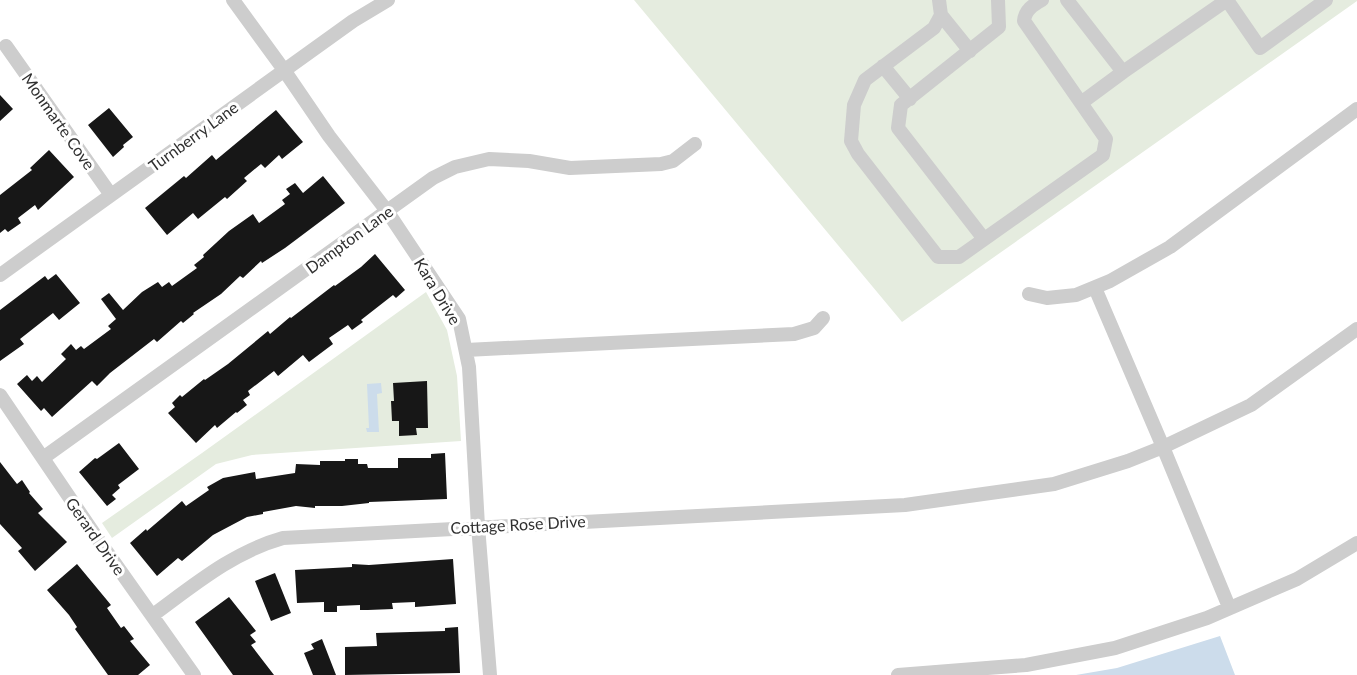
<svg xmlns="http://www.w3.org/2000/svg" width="1357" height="675" font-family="Lato,sans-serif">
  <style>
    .green { fill: #e5ecdf }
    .water { fill: #ccdceb }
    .building { fill: #171717 }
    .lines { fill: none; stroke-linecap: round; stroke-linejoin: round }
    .minor { stroke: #cdcdcd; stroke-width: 14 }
    .labels { text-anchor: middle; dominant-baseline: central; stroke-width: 6; stroke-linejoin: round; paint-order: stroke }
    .street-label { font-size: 16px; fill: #303030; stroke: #fff }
  </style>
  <rect width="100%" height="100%" fill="#fff"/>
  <path class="green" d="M634,0h723v1l-455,321z
    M426,292l21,38 10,46 4,65 -209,14 -36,9 -104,74 -10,-15 100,-70z"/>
  <path class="water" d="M381,383l1,10 -5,1 2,38h-12l-1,-4h3l-2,-44z
    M1220,636l15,39h-159l41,-7z"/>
  <path class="building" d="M0,95l13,14 -13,12z
    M109,108l24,29 -10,8 1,2 -11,10 -25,-32z
    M276,110l27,32 -21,17 -3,-4 -14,13 -4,-4 -17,14 3,3 -20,18 -2,-2 -27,22 -5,-6 -26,22 -22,-27 39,-32 2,2 26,-23 4,5z
    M49,150l25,27 -36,33 -3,-5 -17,13 3,5 -13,9 -3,-3 -5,4v-38l32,-25 -2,-2z
    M323,176l22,27 -60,45 -23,15 -1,-2 -18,17 -3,-2 -19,18 -28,19 1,1 -11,9 -2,-2 -24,21 -3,-3 -44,34 -13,13 -5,-5 -40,36 -8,-9 -3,3 -24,-27 10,-9 5,6 5,-5 5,6 24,-23 -5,-5 10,-10 5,6 5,-4 3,3 27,-20 -3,-3 8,-7 -15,-20 8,-6 14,17 19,-18 16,-10 4,5 7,-5 3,4 25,-18 -3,-3 10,-8 -1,-2 26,-24 24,-17 6,9 26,-19 -3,-4 8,-6 -4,-5 9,-6 8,10z
    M375,254l30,36 -9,8 -3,-3 -32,25 2,2 -11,8 -4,-5 -19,13 4,6 -24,18 -6,-7 -25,21 -4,-5 -26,20 2,4 -7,5 4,5 -10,8 -1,-1 -19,16 -2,-3 -19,18 -28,-30 7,-6 -3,-4 8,-8 2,2 22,-18 1,1 23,-16 40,-33 2,3 20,-17 1,1 43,-33 1,1 26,-19z
    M56,274l24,29 -21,17 -6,-7 -33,26 4,5 -24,17v-51l45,-34 3,4z
    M427,381l1,47h-12l1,7 -18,1v-15h-7l-1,-20h3l-1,-18z
    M119,443l20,26 -21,16 2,3 -8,7 4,4 -9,7 -28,-34 16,-14 2,1z
    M445,453l2,46 -78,3v1l-27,3h-27v2l-19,-2 -33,6v2l-16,3 -34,18 -31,26 -4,-3 -21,18 -27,-33 16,-14 1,2 35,-30 4,5 23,-16 -2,-3 16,-9 32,-6 1,7 39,-6 1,-9 24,1v-4h25v-2h13v5h9l1,4h30v-10h33v-4z
    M0,462l17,22 5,-4 8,12 -1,1 14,16 -5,4 29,29 -32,29 -17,-20 4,-3 -22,-24z
    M453,559l3,45 -41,3v-5l-23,1 1,6 -25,1h-8v-5l-23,1v6h-13v-10l-27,1 -2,-33 57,-3v-3l17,1z
    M77,564l34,41 -4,3 14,20 3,-2 10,13 -4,2 20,24 -12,10h-30l-33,-46 2,-2 -8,-12 -22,-25z
    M275,573l16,40 -20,8 -16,-40z
    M229,597l27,34 -6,4 6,7 -5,3 23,30h-41l-38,-53z
    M458,627l2,46 -115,2v-28l32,-1 -1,-13 69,-2v-3z
    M322,639l14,36h-23l-9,-22 10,-4 -3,-5z"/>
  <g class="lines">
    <path class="minor" d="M233,0l51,70 45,66 58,75 72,108 10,48 9,159 12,149
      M939,0l2,15 -7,13 -69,52 -11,25 -3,36 7,13 80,103h21l144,-102 3,-16 -82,-118c1,-11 9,-16 18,-21
      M1067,0l56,72 104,-72
      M1227,0l33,48 66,-48
      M941,15l29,36
      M6,46l105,149
      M883,66l27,33
      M1081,103l42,-31
      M984,239l-86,-111 3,-23 98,-78 -1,-27
      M0,275l353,-254 35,-21
      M1095,288l68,159 66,160
      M1029,294l18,4 29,-3 34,-14 60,-34 187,-138
      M466,350l328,-16 20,-6 9,-10
      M0,395l97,143 97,137
      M43,458l390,-280 22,-11 34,-8 40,2 41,7 91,-4 12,-3 22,-17
      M153,615c41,-30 80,-63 130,-77l622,-33 149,-21 74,-23 35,-14 88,-42 106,-76
      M898,675l128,-10 89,-17 92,-30 90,-39 60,-36"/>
  </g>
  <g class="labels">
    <g class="street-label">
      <text transform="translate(59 121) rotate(55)">Monmarte Cove</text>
      <text transform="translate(193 136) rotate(-36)">Turnberry Lane</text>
      <text transform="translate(349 239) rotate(-36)">Dampton Lane</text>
      <text transform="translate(438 291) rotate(59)">Kara Drive</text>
      <text transform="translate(518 524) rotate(-3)">Cottage Rose Drive</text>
      <text transform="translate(96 536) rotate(55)">Gerard Drive</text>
    </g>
  </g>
</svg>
